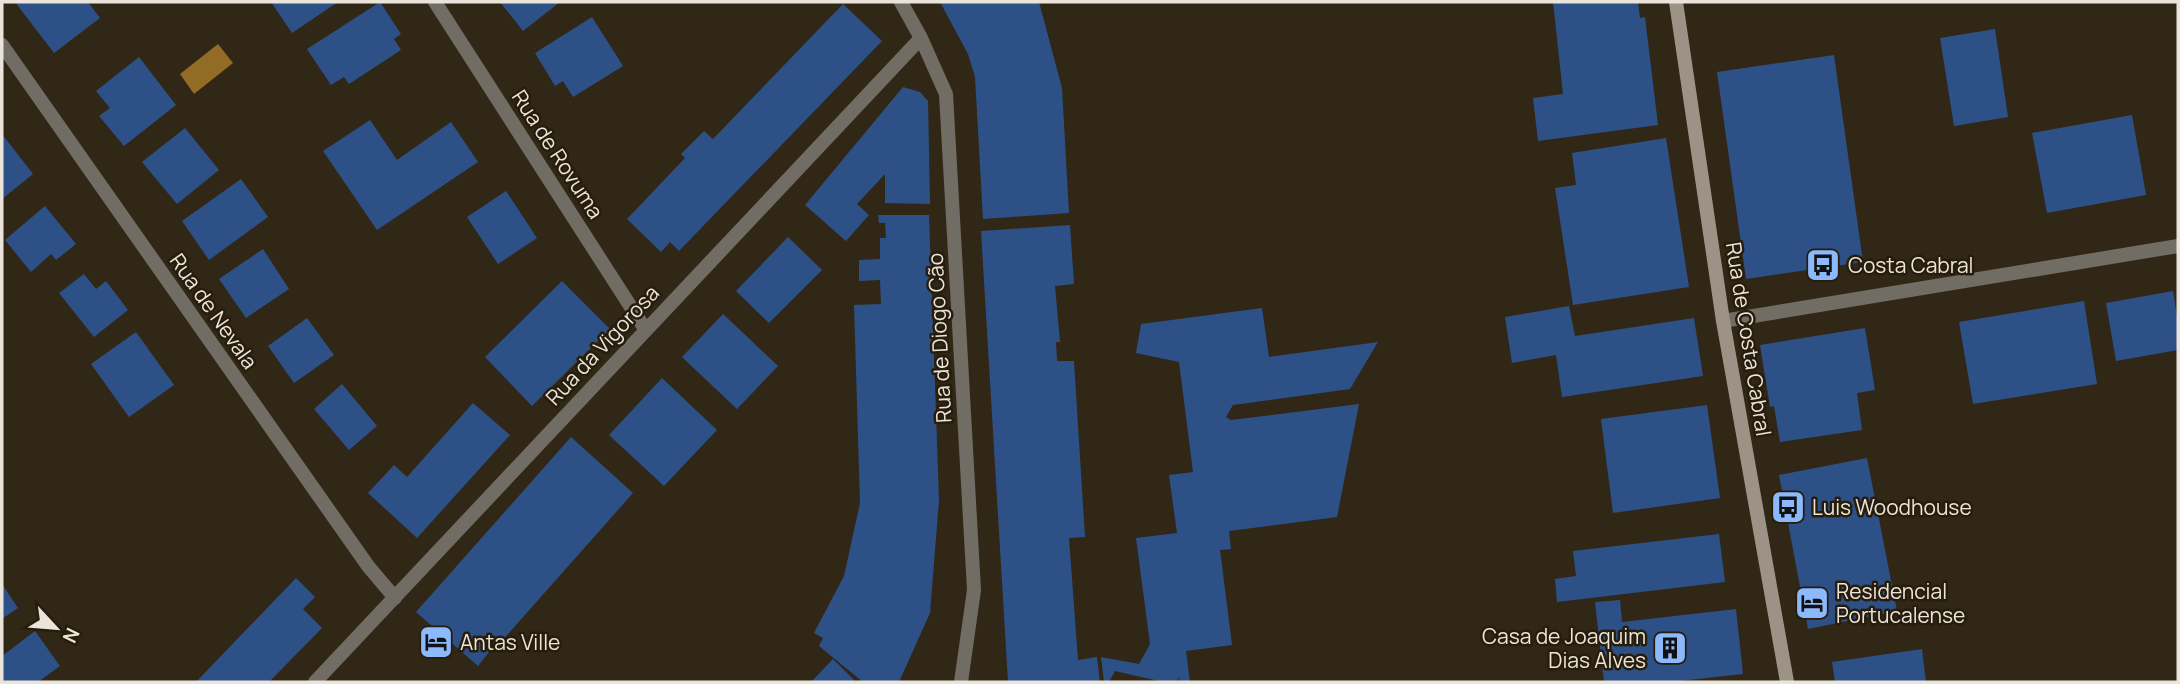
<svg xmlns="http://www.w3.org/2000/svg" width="2180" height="684" font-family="Manrope,sans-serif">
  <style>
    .water { fill: #926b24 }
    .building { fill: #2d5187 }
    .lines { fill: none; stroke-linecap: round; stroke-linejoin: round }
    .street { stroke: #726d64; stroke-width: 14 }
    .secondary { stroke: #9c9386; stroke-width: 14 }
    .labels { text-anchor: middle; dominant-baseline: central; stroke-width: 5; stroke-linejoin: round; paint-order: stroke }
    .street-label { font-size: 21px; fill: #ebe4da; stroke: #271d0c }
    .poi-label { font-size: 21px; fill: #ebe4da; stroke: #271d0c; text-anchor: start }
  </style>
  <rect width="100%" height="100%" fill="#312716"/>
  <path class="water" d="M218,44l15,19 -39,31 -14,-20z"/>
  <path class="building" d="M15,2h73l12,16 -46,35z
    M271,2h67l-46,31z
    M380,2l21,32 -7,5 7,11 -52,34 -5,-7 -13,8 -24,-36z
    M500,2h60l-37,29z
    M940,2h99l23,86 7,125 -86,6 -8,-142 -7,-23z
    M1553,2h85l2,16 5,-1 13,108 -120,16 -5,-43 30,-4z
    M843,4l39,37 -203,210 -9,-9 -9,10 -34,-33 58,-61 -4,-4 23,-23 9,8z
    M592,17l31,49 -50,31 -10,-16 -8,5 -20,-33z
    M1995,29l13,88 -54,9 -14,-88z
    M1834,55l29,207 -117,17 -29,-207z
    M139,57l37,48 -52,41 -25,-30 11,-8 -14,-17z
    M903,87l17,5 8,9 2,103 -45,-1v-29l-28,30 12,11 -23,26 -41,-36z
    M2132,115l14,80 -99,18 -15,-80z
    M370,120l27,40 54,-38 27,40 -101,68 -54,-79z
    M185,128l34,42 -42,34 -35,-42z
    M2,134l31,40 -31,25z
    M1666,138l23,149 -116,18 -18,-117 21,-3 -4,-32z
    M241,179l27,38 -59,43 -27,-39z
    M506,191l31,47 -39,26 -31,-47z
    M45,206l31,38 -20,16 -5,-6 -20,18 -26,-32z
    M878,215h51l10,285 -9,113 -31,69h-36l-44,-36 4,-8 -9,-5 30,-57 16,-73 -6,-198 27,-1 -1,-24 -21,1v-21l21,-1v-21h6l-1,-15h-6z
    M1070,225l4,59 -19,2 5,56h-4l1,19h17l11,176 -16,1 9,122 19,-3 3,25h-92l-27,-451z
    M788,237l34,33 -53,53 -33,-32z
    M263,249l26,40 -43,29 -27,-39z
    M84,274l12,15 10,-8 22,29 -34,27 -35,-44z
    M562,281l48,48 -78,77 -47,-49z
    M2173,291l5,32v27l-62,11 -10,-58z
    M2084,301l13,83 -124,20 -14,-82z
    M1569,306l6,30 119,-18 9,58 -141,21 -6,-42 -44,8 -7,-46z
    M1262,308l7,49 109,-15 -28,47 -117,16 -7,12 5,3 128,-16 -22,113 -108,14 2,18 -11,1 12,95 -46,6 4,31h-12l2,-6 -4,6h-13l-48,-11 -6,11h-5l-3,-25 38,7 11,-20 -14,-106 41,-5 -8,-58 24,-3 -14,-110 -43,-9 5,-29z
    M723,314l55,52 -41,43 -55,-52z
    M307,318l27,37 -40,28 -26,-37z
    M1865,328l10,62 -18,3 5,37 -82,12 -6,-36 -4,1 -10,-62z
    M136,332l38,53 -45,32 -38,-53z
    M662,378l55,52 -53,56 -55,-51z
    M342,384l35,42 -28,24 -35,-41z
    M473,403l37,32 -93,103 -49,-45 26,-28 13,12z
    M1707,405l13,93 -107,15 -12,-94z
    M571,437l62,56 -133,150 -8,-7 -9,11 6,5 -11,14 -62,-54z
    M1867,458l30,153 -89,18 -29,-154z
    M1719,534l6,48 -168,20 -2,-23 21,-3 -3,-25z
    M296,578l19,19 -12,12 19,19 -53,54h-73z
    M2,584l16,24 -16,11z
    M1620,600l2,22 114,-13 7,65 -72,8h-67l-9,-80z
    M35,631l25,35 -22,16h-36v-26z
    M1922,649l4,33h-91l-3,-20z
    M833,659l23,23h-45z"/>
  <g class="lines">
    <path class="street" d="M435,2l210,327
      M901,2l20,36 25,56 28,496 -13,92
      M2,45l366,521 27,32
      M1723,321l455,-75
      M315,682l606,-644"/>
    <path class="secondary" d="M1676,2l47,319 64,361"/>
  </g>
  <defs>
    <g id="bus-square" transform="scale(1.75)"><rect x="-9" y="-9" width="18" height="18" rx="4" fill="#8cb9fc" stroke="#271d0c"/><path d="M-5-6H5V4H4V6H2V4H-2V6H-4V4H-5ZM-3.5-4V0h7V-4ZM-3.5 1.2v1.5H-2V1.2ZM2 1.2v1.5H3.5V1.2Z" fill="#111"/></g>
    <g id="hotel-square" transform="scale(1.75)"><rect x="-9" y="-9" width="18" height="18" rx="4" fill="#8cb9fc" stroke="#271d0c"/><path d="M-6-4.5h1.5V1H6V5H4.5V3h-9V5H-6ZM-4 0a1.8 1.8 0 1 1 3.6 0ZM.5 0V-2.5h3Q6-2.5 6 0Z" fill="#111"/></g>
    <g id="building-square" transform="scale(1.75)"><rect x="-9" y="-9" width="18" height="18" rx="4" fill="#8cb9fc" stroke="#271d0c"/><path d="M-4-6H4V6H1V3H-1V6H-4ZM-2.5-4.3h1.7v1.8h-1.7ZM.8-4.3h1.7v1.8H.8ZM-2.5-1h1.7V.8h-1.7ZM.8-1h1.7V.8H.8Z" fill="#111"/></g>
  </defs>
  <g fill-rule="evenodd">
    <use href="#bus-square" x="1823" y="265"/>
    <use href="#bus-square" x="1788" y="507"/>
    <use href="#hotel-square" x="1812" y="603"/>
    <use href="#hotel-square" x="436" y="642"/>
    <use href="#building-square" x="1670" y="648"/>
  </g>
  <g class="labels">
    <g class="street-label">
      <text transform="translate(558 154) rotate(57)">Rua de Rovuma</text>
      <text transform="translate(214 311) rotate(55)">Rua de Nevala</text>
      <text transform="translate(939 338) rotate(-93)">Rua de Diogo Cão</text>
      <text transform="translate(1749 339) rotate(81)">Rua de Costa Cabral</text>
      <text transform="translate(602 345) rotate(-47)">Rua da Vigorosa</text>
    </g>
    <g class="poi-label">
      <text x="1848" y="265">Costa Cabral</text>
      <text x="1812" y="507">Luis Woodhouse</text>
      <text x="1836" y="591">Residencial<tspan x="1836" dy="24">Portucalense</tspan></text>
      <text x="1646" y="636" text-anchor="end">Casa de Joaquim<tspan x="1646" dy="24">Dias Alves</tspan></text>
      <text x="460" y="642">Antas Ville</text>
    </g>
  </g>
  <rect width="2180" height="684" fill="none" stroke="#ebe4da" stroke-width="7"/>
  <g transform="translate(56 628) rotate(116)" stroke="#271d0c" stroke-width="5" paint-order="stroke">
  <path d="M0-5L12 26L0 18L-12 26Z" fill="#ebe4da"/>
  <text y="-10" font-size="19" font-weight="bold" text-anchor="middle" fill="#ebe4da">N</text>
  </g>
</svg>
